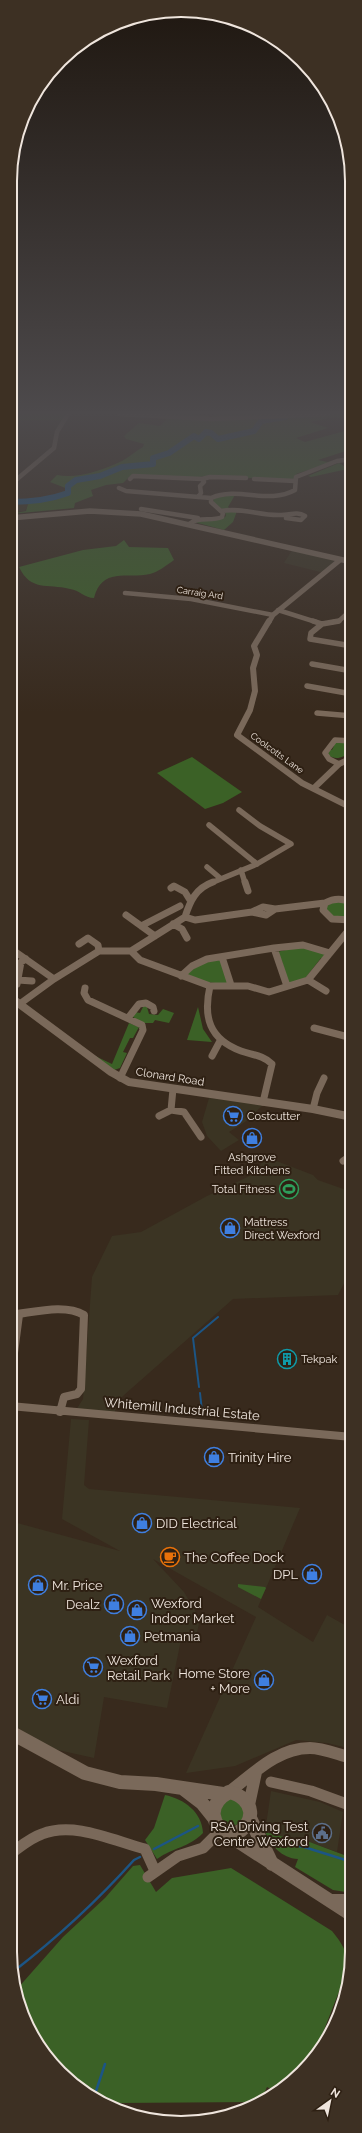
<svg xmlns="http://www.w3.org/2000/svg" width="362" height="2133" font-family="Raleway,sans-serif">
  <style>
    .commercial { fill: #3b3423 }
    .green { fill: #3b6126 }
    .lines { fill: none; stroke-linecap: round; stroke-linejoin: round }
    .stream-far1 { stroke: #1c5585; stroke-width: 2 }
    .stream { stroke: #1c5585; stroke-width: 2.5 }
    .river { stroke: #1c5585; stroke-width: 6 }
    .minor-far4 { stroke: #7a695a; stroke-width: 4.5 }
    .minor-far3 { stroke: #7a695a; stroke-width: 5.5 }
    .minor-far2 { stroke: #7a695a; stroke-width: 7 }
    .minor-far1 { stroke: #7a695a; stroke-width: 8 }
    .minor { stroke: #7a695a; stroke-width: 11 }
    .tertiary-far3 { stroke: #7a695a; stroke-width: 5 }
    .tertiary-far2 { stroke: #7a695a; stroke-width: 6 }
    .tertiary-far1 { stroke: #7a695a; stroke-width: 8 }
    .tertiary { stroke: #7a695a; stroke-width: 12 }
    .secondary-far1 { stroke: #7a695a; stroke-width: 5.5 }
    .secondary { stroke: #7a695a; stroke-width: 14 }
    .labels { text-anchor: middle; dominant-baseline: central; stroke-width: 4; stroke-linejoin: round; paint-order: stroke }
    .far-street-label { font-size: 9px; fill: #efe5dd; stroke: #2e2013 }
    .street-label { font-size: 11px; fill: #efe5dd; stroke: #2e2013 }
    .poi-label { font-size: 11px; fill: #efe5dd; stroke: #2e2013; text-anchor: start }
    .near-street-label { font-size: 13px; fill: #efe5dd; stroke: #2e2013 }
    .near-poi-label { font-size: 13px; fill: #efe5dd; stroke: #2e2013; text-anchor: start }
    .rim { fill: none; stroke: #efe5dd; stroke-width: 2 }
  </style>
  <rect width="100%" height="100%" fill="#382a1d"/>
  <path class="commercial" d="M24,502l4,2 -3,7 -15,1v-9z
    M292,550l44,11 -12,12 -40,-10z
    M209,1098l54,7 -18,17 -16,10 10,8 -18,11 -14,-15 -5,-14z
    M266,1157l47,18 5,5 34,12v76l-14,27 -105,4 -109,96 -8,8 -1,9 -39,-2 7,-11 9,-122 20,-41 29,-4 66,-36 47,-22z
    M71,1419l18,1 -5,65 5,4 211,19 -42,99 55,35 14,-27 25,14v120l-25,-6 -31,-3 -61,26 -49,7 70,-156 -103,-58 31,33 16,27 -4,18 -14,-2 -15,73 -63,-11 -10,61 -45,-10 -39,-25v-202l110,30 -58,-32z
    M271,1791l49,11 23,10 -6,40 -30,-11 -1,2 -8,-1 -33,-10z"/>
  <path class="green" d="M10,414h56l-5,6h-42l-9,-3z
    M159,414h35l17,3 3,-3h131l5,5 -15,-2 -25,5 18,6 -32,10 9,4 47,-13v20l-34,11 9,2 25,-5 -50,15 -6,2 2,1 -5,5 -87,-4 -21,3 -25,-4 -30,1 -7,7 -17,2 -15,5 2,6 -18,7 -1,5 -64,6 16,-3 2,-7 -5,-2 27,-3 18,-6v-4l-18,-7 7,-7c21,4 46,-5 65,-14 7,-4 14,-10 21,-14l1,-3 -18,-5 -2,-3 15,-13 21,3 6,-6z
    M339,463l13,8v3l-9,-4 -32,7 -3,-1z
    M235,495l-7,12 2,2h-8l-8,-4 -1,-7z
    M237,511l-4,11 -9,8 -30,-8 28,-3 4,-3 -1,-4z
    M124,540l5,7 39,1 6,12c-7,5 -16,12 -24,14 -24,5 -48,-7 -56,24 -9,0 -15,-8 -24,-9 -23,-6 -39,3 -51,-22l64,-17 33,-4z
    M333,741l14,1v4h5v6c-10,5 -15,9 -24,3l1,-6 3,1 2,-4 -3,-2z
    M192,757l50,35 -19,11 -18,6 -48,-36z
    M337,900l15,6v9l-3,2h-16l-7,-7 1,-4z
    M299,947l27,5 -2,6h-3l-18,23 -15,2 -6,-22 -5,-9z
    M220,960l8,23 -2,1 -22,-2 -16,-6v-3l16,-12z
    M144,1005l3,2 2,7 9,1 5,-6 11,4 -5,10 -14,-3 -2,3h-10l-10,-6 2,-5 5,1z
    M198,1007l5,22 9,13 -25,-2z
    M129,1023l10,4 -6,11h-3l-7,14 4,1 -7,15 -6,2 -21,-15 19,9z
    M238,1584l27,3 1,1 -5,11 -23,-12z
    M165,1795c19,4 37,17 38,38 -15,15 -29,14 -46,26l-12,-19 9,-12z
    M227,1799l12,1 6,13 -3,9 -8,4 -8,-2 -6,-6 1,-14z
    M265,1832l41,11 1,-2 45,17v35l-19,-3 -38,-23 3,-8c-17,-1 -26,-13 -33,-27z
    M140,1865l16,27 16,-14 59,-10 101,63c10,12 15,21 17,35l-34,87 -21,27 -19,11 -8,-4 -6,13 -5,2 -140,1 -10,-3 -16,-9 -37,-28 -30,-46 -6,-28 46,-52 42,-39 28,-32z"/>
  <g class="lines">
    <path class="stream-far1" d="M199,1387l-6,-49 25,-21
      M200,1393l2,18"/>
    <path class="stream" d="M274,1841l30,6 48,15
      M154,1849l44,-23
      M14,1971c44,-34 83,-70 120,-111l6,-3
      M94,2097l11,-33"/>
    <path class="river" d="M10,502c20,0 39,-2 58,-9v-7l8,-6 24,-4 22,-9 31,-3v-6l16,-5 25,-17 5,3 7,-7 5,1 7,6 36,-8 7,-10 24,-4 3,-3"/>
    <path class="minor-far4" d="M119,414l93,5 116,-5
      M130,479l3,-3 69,3 2,3 -4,4 1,7 -3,4
      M202,479l8,-2 36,1
      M254,479l41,2
      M10,485l44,-37 3,-16 11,-18
      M119,488l7,3 85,7
      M141,509l57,9
      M221,511c21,-4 39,5 60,4 9,0 16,-4 24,1l-4,4 -15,-2
      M189,524c10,-8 22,-2 33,-7l1,-4 -12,-11v-4c28,-12 57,7 84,-8l1,-13 41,-16 15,-2
      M125,593l66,6 82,16
      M278,610l38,12
      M333,622l6,-1 13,-12"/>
    <path class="minor-far3" d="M313,621l9,3 17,-3
      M322,624l-11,9 -1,6 42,7
      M312,664l40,7
      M307,686l45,8
      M317,713l35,3
      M339,764l-10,-5 -4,-6 10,-13 17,1
      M209,825l48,39
      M207,867l13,11
      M241,870l4,13
      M211,883l46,-19 34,-20 -31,-18 -21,-16"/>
    <path class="minor-far2" d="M245,882l3,9
      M171,888l3,-2 11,6 5,8
      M352,903c-9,-5 -18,-5 -27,0l-2,7 9,9 20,1
      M263,907l12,2 -9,6 -14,-3z
      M275,909l50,-6
      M126,915l29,21
      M185,917c5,-16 11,-29 28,-35
      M173,924l9,5 5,9
      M141,926l39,-20
      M79,944l9,-6 10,7 1,6
      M10,948l44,31 -33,24
      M274,948l13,38
      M131,951l9,9 70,26
      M222,957l9,28
      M181,976l11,-10 15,-7 67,-11 29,-3 27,8
      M54,979l45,-28h32l54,-34 10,3 57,-8
      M18,980l14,1
      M308,980l18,11
      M17,984l4,-22 5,-3
      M85,988l-1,5 4,7 54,25 1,5 -23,48
      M128,1018l11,-14 7,-1 7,4 1,4
      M314,1028l38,10
      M212,1056l8,-15
      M263,1102l9,-38c-9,-9 -20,-9 -31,-13 -32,-12 -38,-34 -31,-65h38l21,6 39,-12 44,-54
      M313,1109l4,-16 7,-15
      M171,1110l2,-21
      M159,1116l12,-6 13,2 17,25
      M343,1161l9,-6"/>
    <path class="minor-far1" d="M10,1315c22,-2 54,-12 74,0l-3,74 -4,5 -13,3 -4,15
      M10,1383l9,-68
      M10,1406l342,31"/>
    <path class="minor" d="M271,1782l40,9 41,15
      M10,1854c10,-7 20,-16 32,-20 32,-13 72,7 103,15l10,22
      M148,1877l30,-21 25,-8 18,-18"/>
    <path class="tertiary-far3" d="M269,622l4,-7 67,-55"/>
    <path class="tertiary-far2" d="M269,621l-15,25 3,9 -4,13 2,23 -5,19 -13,25 65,48 50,25
      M314,788l25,-24 13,-6"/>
    <path class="tertiary-far1" d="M10,997l101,75 18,10 184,27 39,8"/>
    <path class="tertiary" d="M229,1792c24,-18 48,-44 81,-44 13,0 29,7 42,10
      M249,1805l7,-33"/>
    <path class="secondary-far1" d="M10,518l80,-7 51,3 211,48"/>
    <path class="secondary" d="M10,1732l75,41 35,9 36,2 67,10
      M185,1790l17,13 12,15
      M229,1792c26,6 29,32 4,43 -24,-8 -26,-31 -4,-43z
      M250,1818l22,46
      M227,1834l125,81
      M332,1901h20"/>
  </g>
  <linearGradient id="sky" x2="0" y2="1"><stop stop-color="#1f1710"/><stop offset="0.58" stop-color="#4d4a4c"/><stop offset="1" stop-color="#4d4a4c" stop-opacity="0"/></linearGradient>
  <rect width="362" height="712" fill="url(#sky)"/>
  <defs>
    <g id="supermarket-ring" transform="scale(1)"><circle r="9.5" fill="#2e2013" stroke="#3f7fe0" stroke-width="1.5"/><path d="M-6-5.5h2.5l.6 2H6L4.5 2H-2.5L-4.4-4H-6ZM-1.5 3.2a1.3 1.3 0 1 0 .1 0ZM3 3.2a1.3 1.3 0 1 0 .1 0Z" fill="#3f7fe0"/></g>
    <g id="shop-ring" transform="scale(1)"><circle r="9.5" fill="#2e2013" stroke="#3f7fe0" stroke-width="1.5"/><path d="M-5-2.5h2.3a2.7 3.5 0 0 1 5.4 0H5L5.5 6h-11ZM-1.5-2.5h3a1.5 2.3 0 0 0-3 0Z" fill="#3f7fe0"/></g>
    <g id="stadium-ring" transform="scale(1)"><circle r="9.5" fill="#2e2013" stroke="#2e9e5b" stroke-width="1.5"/><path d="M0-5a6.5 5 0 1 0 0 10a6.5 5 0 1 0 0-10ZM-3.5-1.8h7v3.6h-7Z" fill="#2e9e5b"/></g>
    <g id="building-ring" transform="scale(1)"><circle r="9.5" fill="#2e2013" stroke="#0f9aa8" stroke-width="1.5"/><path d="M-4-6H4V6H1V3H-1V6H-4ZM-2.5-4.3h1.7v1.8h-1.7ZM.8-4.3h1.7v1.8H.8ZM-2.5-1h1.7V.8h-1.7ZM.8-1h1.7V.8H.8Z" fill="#0f9aa8"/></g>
    <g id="cafe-ring" transform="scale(1)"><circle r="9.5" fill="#2e2013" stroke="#e8710a" stroke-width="1.5"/><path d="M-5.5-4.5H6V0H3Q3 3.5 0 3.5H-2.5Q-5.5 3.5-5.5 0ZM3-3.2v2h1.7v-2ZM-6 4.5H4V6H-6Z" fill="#e8710a"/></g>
    <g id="civic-ring" transform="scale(1)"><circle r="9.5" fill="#2e2013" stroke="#5c6f8a" stroke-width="1.5"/><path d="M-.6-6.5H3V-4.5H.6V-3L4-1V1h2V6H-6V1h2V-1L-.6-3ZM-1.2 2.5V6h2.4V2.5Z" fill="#5c6f8a"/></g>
  </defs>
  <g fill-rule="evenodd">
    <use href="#supermarket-ring" x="233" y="1116"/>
    <use href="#shop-ring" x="252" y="1138"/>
    <use href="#stadium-ring" x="289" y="1189"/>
    <use href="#shop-ring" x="230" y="1228"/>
    <use href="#building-ring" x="287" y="1359"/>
    <use href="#shop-ring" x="214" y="1457"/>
    <use href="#shop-ring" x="142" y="1523"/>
    <use href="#cafe-ring" x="170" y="1557"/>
    <use href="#shop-ring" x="312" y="1574"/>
    <use href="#shop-ring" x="38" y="1585"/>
    <use href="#shop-ring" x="114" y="1604"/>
    <use href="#shop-ring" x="137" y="1610"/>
    <use href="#shop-ring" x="130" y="1636"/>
    <use href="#supermarket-ring" x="93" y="1667"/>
    <use href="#shop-ring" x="264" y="1680"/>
    <use href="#supermarket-ring" x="42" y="1699"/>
    <use href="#civic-ring" x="322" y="1833"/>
  </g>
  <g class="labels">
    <g class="far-street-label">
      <text transform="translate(200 593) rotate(8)">Carraig Ard</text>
      <text transform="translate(277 753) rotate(36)">Coolcotts Lane</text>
    </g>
    <g class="street-label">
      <text transform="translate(170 1077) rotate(9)">Clonard Road</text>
    </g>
    <g class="poi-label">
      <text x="247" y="1116">Costcutter</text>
      <text x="252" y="1157" text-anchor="middle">Ashgrove<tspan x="252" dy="13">Fitted Kitchens</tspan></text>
      <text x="275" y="1189" text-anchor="end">Total Fitness</text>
      <text x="244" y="1222">Mattress<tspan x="244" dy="13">Direct Wexford</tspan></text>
      <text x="301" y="1359">Tekpak</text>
    </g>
    <g class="near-street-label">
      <text transform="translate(182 1409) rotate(5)">Whitemill Industrial Estate</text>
    </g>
    <g class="near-poi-label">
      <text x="228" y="1457">Trinity Hire</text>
      <text x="156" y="1523">DID Electrical</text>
      <text x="184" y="1557">The Coffee Dock</text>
      <text x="298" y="1574" text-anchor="end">DPL</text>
      <text x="52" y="1585">Mr. Price</text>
      <text x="151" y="1603">Wexford<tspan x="151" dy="15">Indoor Market</tspan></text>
      <text x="100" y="1604" text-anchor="end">Dealz</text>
      <text x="144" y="1636">Petmania</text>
      <text x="107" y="1660">Wexford<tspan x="107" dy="15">Retail Park</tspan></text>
      <text x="250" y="1673" text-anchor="end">Home Store<tspan x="250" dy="15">+ More</tspan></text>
      <text x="56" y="1699">Aldi</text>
      <text x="308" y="1826" text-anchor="end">RSA Driving Test<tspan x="308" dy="15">Centre Wexford</tspan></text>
    </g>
  </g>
  <path d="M0 0H362V2133H0ZM181 17H181A164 164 0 0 1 345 181V1952A164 164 0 0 1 181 2116H181A164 164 0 0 1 17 1952V181A164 164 0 0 1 181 17Z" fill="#3d3023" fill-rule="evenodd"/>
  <path class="rim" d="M181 17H181A164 164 0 0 1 345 181V1952A164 164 0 0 1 181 2116H181A164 164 0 0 1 17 1952V181A164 164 0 0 1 181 17Z"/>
  <g transform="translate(330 2101) rotate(33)" stroke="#2e2013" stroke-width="3" paint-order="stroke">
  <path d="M0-3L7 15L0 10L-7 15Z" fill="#efe5dd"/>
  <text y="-6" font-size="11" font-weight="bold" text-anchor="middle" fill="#efe5dd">N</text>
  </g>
</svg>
